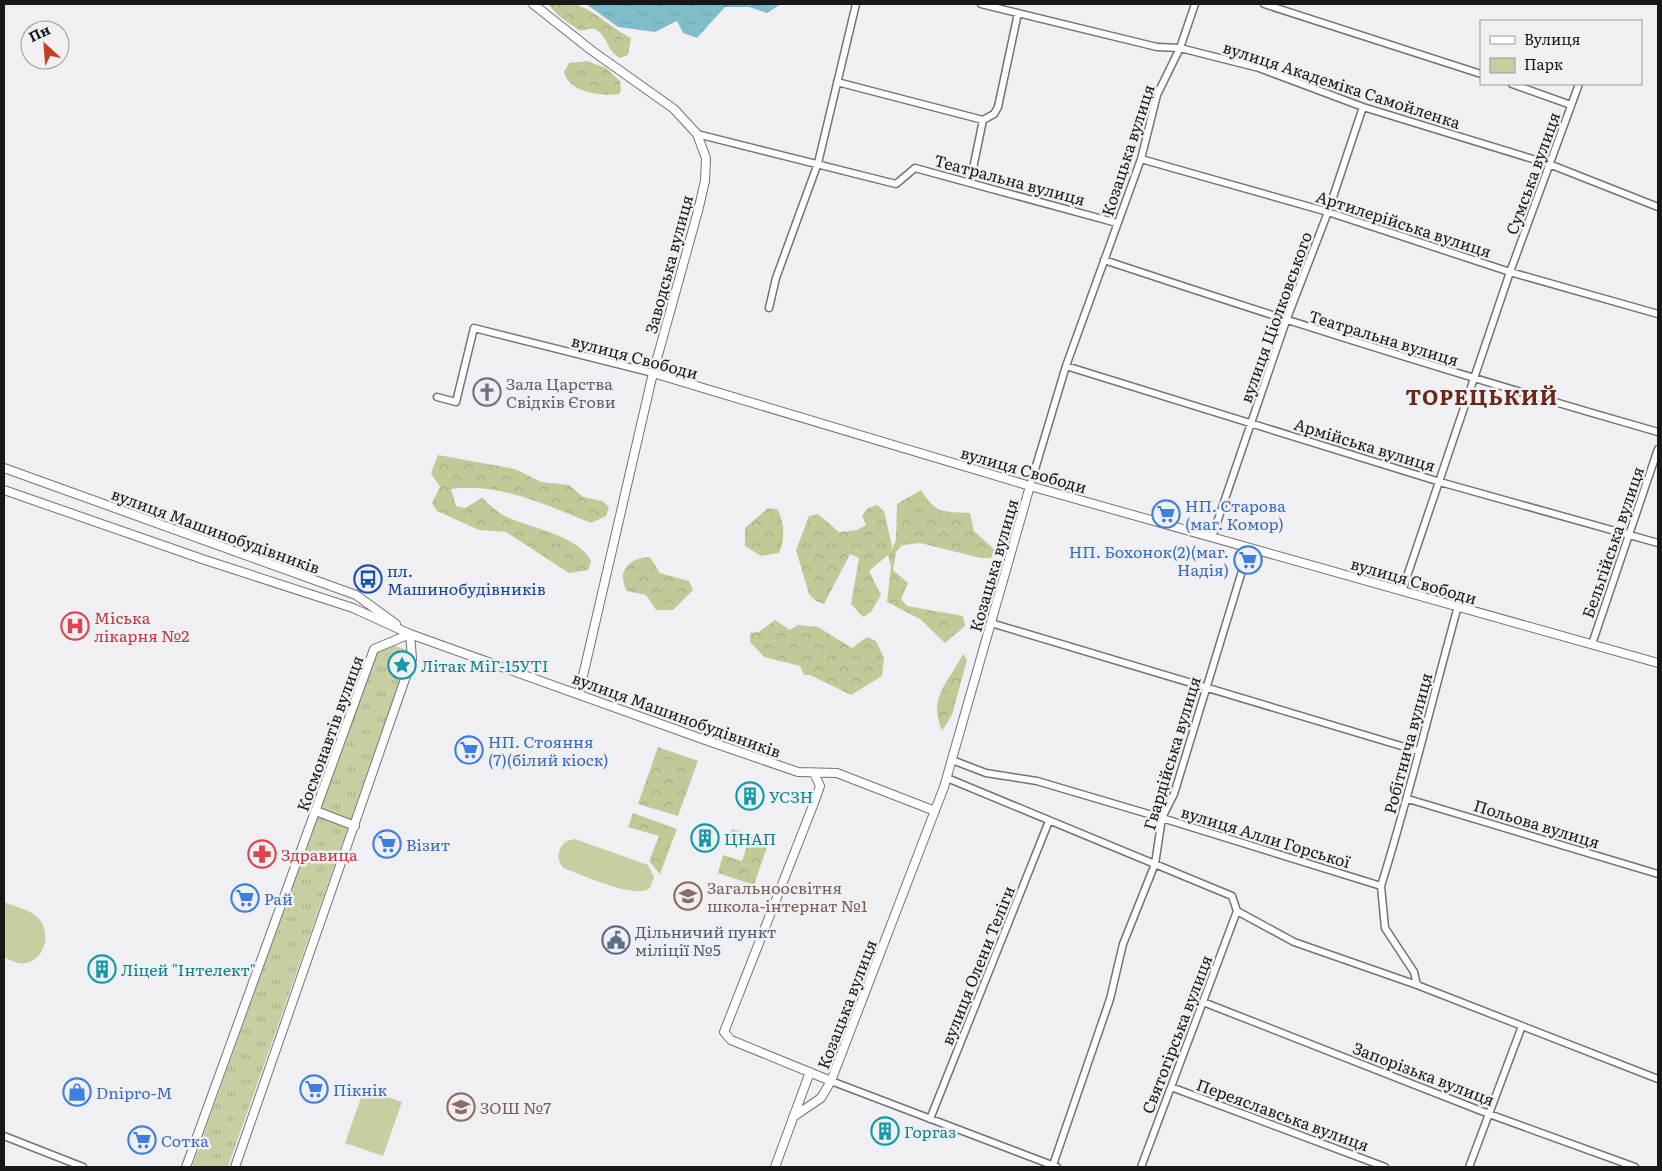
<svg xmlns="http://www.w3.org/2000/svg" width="1662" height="1171" font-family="Literata,serif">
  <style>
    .grass { fill: url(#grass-tufts) }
    .forest { fill: url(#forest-crowns) }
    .park { fill: #c8cda2 }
    .water { fill: url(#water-ripples) }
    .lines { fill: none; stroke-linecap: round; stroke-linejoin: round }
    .minor-casing { stroke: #737376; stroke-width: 9 }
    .tertiary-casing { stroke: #737376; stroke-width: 10 }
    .minor { stroke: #fff; stroke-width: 6 }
    .tertiary { stroke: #fff; stroke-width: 8 }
    .labels { text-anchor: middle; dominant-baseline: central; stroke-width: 5; stroke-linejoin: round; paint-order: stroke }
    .street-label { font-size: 16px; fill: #181819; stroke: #f0f0f4 }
    .worship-label { font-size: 16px; fill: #5b616d; stroke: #f0f0f4; text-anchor: start }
    .shop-label { font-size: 16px; fill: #366cbe; stroke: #f0f0f4; text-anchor: start }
    .transit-label { font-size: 16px; fill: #164399; stroke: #f0f0f4; text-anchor: start }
    .health-label { font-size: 16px; fill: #be3a42; stroke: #f0f0f4; text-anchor: start }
    .culture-label { font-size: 16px; fill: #0d838f; stroke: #f0f0f4; text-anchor: start }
    .education-label { font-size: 16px; fill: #785e54; stroke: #f0f0f4; text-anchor: start }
    .service-label { font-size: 16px; fill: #4e5e75; stroke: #f0f0f4; text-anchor: start }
    .district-label { font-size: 21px; font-weight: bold; letter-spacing: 1px; fill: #6a2718; stroke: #f0f0f4 }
  </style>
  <defs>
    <pattern id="grass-tufts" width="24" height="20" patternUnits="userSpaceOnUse" patternTransform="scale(1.25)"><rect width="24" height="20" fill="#c8cda2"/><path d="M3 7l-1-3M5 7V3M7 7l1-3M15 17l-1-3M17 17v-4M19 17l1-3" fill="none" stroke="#abaf8b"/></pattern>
    <pattern id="forest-crowns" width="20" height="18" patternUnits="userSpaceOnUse" patternTransform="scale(1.25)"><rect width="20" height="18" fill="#c3c897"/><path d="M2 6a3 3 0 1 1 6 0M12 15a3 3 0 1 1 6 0" fill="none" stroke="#a7ab82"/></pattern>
    <pattern id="water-ripples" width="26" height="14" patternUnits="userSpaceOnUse" patternTransform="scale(1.25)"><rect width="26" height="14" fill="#80bdca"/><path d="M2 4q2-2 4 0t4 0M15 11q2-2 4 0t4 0" fill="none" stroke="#6ea2ad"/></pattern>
  </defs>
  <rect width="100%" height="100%" fill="#f0f0f4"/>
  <path class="grass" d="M381,641l29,10 -182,516h-36z"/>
  <path class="forest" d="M548,4c8,0 17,-1 24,0 20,3 40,25 59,34l-3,17 -8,3c-14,-7 -12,-24 -26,-29 -4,-1 -10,2 -15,1l-20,-14z
    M587,61l19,7 14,13 1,9 -2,4c-18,2 -50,-1 -55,-22l5,-9z
    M438,455l77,14 26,13 28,3 14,12 19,4 7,6 -3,9 -15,7c-45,-18 -91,-41 -140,-34l5,17 9,2 17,-10c8,7 16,15 25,19 25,11 72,19 84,44l-3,9 -19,3 -63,-41 -27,-2 -42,-19 -5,-8 8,-16 -9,-14z
    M921,490c16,25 21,21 49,23l4,18 22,20 -6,7h-9l-61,-15 -18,2 -6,7 -3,18 15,13 -7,16 6,7 56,10 2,10 -20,17 -25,-24 -33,-17 4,-36 -3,-11 -19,16 12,24 -10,17 -8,5 -12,-13 8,-46 -9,-4 -26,50 -8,-3 -7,-7 -13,-44 13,-34 9,-2 21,18 18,-2 9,-5 -4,-9 6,-8 9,-3 7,6 8,35 -1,5 5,-11 1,-36z
    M768,508l9,1c8,12 8,32 2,44l-18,3 -16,-10v-18z
    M650,557l10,16 29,8 4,9 -20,20h-17l-10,-15 -19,-4c-11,-20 2,-33 23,-34z
    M775,620l15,10 8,-5 20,2 34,21 15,-11 9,4 8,17 -2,18 -31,19 -41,-20h-6l-4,-9 -36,-9 -14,-15v-9l9,-1z
    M963,654l4,6 -15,55 -10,16c-14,-35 6,-47 21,-77z
    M658,747l40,14 -20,55 -40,-12z
    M633,813l44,16 -17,45 -11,-13 10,-25 -31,-9z
    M732,829l37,12 -15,44 -36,-12 5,-18 19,6 5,-15 -18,-6z"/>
  <path class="park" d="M575,839l73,26 6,12 -4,11c-15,12 -69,-14 -87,-20 -7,-10 -6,-19 3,-27z
    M4,902c9,4 24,7 32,14 16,13 11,43 -10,47 -7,2 -16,-3 -22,-6z
    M364,1089l38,13 -19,54 -38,-13z"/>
  <path class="water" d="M586,4h195l-14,9 -18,-6h-24l-28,31 -14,-5 -6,-12 -22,11 -37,-5z"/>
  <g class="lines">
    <g class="minor-casing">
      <path id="minor" d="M981,4l176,43 23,1 79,20 104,39 186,57 109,43
        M1264,4l217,70
        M837,82l146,38
        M1512,84l59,21
        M697,134l199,50 19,-16 202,55
        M1141,159l187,53 182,60 148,42
        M970,183l13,-63 11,-6 4,-7 20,-94
        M1104,260c183,61 368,119 554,172
        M769,308l7,-30 42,-115 38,-159
        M1066,366l374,116 218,61
        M437,397l19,5 18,-74 179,45
        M1030,486l36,-120 75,-207 16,-64 23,-47 15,-44
        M1212,537l74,-216 42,-109 35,-105
        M1402,591l108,-319 69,-188
        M991,623l427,128
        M1592,644l66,-195
        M952,760l34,13 51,8 125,37 219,68 4,42 29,44 3,13
        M947,778l285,118 5,15 57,31 123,43 241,94
        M1408,799l250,75
        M1381,886c29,-93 51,-186 77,-280
        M1203,1002l286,112 146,53
        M831,1081l226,86
        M1171,1087l214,80
        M930,1119l119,-298
        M4,1136l79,31
        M1053,1165l57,-166 13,-55 32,-80 7,-46 12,-24 75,-246
        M1141,1167l96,-256
        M1469,1167l53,-141"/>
    </g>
    <g class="tertiary-casing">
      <path id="tertiary" d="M533,4l58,46 83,59 23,25 9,24 -1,23 -7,30 -45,162 -74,320
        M653,373l377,113 628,177
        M4,468l352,127 40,29
        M4,490l201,70 148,48 57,26 298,107 90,31 39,1 98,38
        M814,773l6,13 -6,17 -90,229 7,8 100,41
        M316,811l39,15
        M793,1117l28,-19 10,-17 113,-294 86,-301
        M186,1167l188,-518 36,-15
        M235,1167l177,-508 -2,-25
        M775,1167l35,-95"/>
    </g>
    <use href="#minor" class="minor"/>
    <use href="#tertiary" class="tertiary"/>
  </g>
  <defs>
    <g id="church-ring" transform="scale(1.4375)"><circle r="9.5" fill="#f0f0f4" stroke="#6b7280" stroke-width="1.5"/><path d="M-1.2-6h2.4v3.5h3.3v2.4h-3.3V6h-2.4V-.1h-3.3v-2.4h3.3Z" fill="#6b7280"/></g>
    <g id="supermarket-ring" transform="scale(1.4375)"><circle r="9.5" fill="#f0f0f4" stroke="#3f7fe0" stroke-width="1.5"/><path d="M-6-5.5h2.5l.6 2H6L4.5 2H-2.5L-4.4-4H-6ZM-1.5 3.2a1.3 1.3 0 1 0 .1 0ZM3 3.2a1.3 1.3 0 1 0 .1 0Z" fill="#3f7fe0"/></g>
    <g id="bus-ring" transform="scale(1.4375)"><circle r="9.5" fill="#f0f0f4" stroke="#1a4fb4" stroke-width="1.5"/><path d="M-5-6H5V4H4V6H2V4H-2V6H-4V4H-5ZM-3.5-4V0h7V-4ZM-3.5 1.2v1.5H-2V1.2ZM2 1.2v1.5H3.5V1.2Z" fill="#1a4fb4"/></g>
    <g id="hospital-ring" transform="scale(1.4375)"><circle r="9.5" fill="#f0f0f4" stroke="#e0444e" stroke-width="1.5"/><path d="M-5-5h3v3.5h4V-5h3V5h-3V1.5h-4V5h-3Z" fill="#e0444e"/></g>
    <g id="sight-ring" transform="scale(1.4375)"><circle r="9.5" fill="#f0f0f4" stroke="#0f9aa8" stroke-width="1.5"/><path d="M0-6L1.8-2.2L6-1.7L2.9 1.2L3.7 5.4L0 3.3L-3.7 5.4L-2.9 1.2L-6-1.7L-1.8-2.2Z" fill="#0f9aa8"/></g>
    <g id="building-ring" transform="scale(1.4375)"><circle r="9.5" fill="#f0f0f4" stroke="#0f9aa8" stroke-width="1.5"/><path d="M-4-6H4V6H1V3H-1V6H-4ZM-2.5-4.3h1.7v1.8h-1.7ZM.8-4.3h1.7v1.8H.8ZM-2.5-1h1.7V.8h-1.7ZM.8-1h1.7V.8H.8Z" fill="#0f9aa8"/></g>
    <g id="pharmacy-ring" transform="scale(1.4375)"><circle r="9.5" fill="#f0f0f4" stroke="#e0444e" stroke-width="1.5"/><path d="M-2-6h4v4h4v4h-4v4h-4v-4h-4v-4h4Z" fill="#e0444e"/></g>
    <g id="school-ring" transform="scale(1.4375)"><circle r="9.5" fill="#f0f0f4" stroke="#8d6e63" stroke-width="1.5"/><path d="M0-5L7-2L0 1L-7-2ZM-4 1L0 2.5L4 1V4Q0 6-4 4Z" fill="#8d6e63"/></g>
    <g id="civic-ring" transform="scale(1.4375)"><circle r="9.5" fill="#f0f0f4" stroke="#5c6f8a" stroke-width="1.5"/><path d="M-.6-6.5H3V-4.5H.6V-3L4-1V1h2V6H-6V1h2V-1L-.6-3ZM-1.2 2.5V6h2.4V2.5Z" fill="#5c6f8a"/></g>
    <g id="shop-ring" transform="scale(1.4375)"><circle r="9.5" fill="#f0f0f4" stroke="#3f7fe0" stroke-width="1.5"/><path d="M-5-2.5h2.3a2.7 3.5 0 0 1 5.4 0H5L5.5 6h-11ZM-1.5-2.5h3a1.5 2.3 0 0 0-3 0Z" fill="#3f7fe0"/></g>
  </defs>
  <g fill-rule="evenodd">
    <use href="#church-ring" x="487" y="392"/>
    <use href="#supermarket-ring" x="1166" y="514"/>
    <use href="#supermarket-ring" x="1248" y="560"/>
    <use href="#bus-ring" x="368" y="579"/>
    <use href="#hospital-ring" x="75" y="626"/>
    <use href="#sight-ring" x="402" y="665"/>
    <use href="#supermarket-ring" x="469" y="750"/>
    <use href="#building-ring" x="750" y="796"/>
    <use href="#building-ring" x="705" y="838"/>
    <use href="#supermarket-ring" x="387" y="844"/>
    <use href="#pharmacy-ring" x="262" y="854"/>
    <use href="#school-ring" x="688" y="896"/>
    <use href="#supermarket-ring" x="245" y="898"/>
    <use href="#civic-ring" x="616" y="940"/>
    <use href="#building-ring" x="102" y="969"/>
    <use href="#supermarket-ring" x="314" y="1089"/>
    <use href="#shop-ring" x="77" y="1092"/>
    <use href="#school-ring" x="461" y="1107"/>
    <use href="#building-ring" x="885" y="1131"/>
    <use href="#supermarket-ring" x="142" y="1140"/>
  </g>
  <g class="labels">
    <g class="street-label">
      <text transform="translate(1342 84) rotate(18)">вулиця Академіка Самойленка</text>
      <text transform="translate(1127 150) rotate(-72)">Козацька вулиця</text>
      <text transform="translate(1532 173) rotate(-70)">Сумська вулиця</text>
      <text transform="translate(1010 179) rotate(15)">Театральна вулиця</text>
      <text transform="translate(1404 223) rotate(18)">Артилерійська вулиця</text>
      <text transform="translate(668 264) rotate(-75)">Заводська вулиця</text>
      <text transform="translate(1275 317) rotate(-70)">вулиця Ціолковського</text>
      <text transform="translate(1384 337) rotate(17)">Театральна вулиця</text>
      <text transform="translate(635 356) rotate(15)">вулиця Свободи</text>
      <text transform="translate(1365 444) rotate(17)">Армійська вулиця</text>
      <text transform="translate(1024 469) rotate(16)">вулиця Свободи</text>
      <text transform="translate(216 530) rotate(20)">вулиця Машинобудівників</text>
      <text transform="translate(1612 542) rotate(-71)">Бельгійська вулиця</text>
      <text transform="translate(993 565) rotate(-74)">Козацька вулиця</text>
      <text transform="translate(1414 580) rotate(16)">вулиця Свободи</text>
      <text transform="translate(677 714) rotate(20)">вулиця Машинобудівників</text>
      <text transform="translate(329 733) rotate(-70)">Космонавтів вулиця</text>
      <text transform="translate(1407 743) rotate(-75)">Робітнича вулиця</text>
      <text transform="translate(1171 753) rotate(-73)">Гвардійська вулиця</text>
      <text transform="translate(1537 823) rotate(17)">Польова вулиця</text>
      <text transform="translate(1266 836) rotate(17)">вулиця Алли Горської</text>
      <text transform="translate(977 965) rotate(-68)">вулиця Олени Теліги</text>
      <text transform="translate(846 1004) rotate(-69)">Козацька вулиця</text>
      <text transform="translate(1176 1034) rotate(-69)">Святогірська вулиця</text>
      <text transform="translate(1424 1073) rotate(21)">Запорізька вулиця</text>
      <text transform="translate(1283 1114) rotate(20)">Переяславська вулиця</text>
    </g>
    <g class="worship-label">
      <text x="506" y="383">Зала Царства<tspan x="506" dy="18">Свідків Єгови</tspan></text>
    </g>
    <g class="shop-label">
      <text x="1185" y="505">НП. Старова<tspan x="1185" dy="18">(маг. Комор)</tspan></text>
      <text x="1229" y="551" text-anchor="end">НП. Бохонок(2)(маг.<tspan x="1229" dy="18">Надія)</tspan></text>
      <text x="488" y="741">НП. Стояння<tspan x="488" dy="18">(7)(білий кіоск)</tspan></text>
      <text x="406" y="844">Візит</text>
      <text x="264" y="898">Рай</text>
      <text x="333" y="1089">Пікнік</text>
      <text x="96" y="1092">Dnipro-M</text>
      <text x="161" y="1140">Сотка</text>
    </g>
    <g class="transit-label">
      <text x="387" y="570">пл.<tspan x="387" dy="18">Машинобудівників</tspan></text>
    </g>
    <g class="health-label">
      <text x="94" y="617">Міська<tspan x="94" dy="18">лікарня №2</tspan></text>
      <text x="281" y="854">Здравица</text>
    </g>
    <g class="culture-label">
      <text x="421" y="665">Літак МіГ-15УТІ</text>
      <text x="769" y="796">УСЗН</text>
      <text x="724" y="838">ЦНАП</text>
      <text x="121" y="969">Ліцей "Інтелект"</text>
      <text x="904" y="1131">Горгаз</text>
    </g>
    <g class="education-label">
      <text x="707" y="887">Загальноосвітня<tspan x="707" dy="18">школа-інтернат №1</tspan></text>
      <text x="480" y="1107">ЗОШ №7</text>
    </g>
    <g class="service-label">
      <text x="635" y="931">Дільничий пункт<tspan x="635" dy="18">міліції №5</tspan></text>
    </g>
    <g class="district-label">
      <text x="1482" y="395">ТОРЕЦЬКИЙ</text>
    </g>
  </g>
  <rect width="1662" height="1171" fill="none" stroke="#181819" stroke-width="10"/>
  <rect x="1480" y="20" width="162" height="65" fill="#f0f0f4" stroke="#9a9a9c"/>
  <rect x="1490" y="36" width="25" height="8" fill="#ffffff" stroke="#9a9a9c"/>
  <text x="1524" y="45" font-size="15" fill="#181819">Вулиця</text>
  <rect x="1490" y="58" width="25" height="15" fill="#c8cda2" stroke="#9a9a9c"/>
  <text x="1524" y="70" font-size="15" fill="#181819">Парк</text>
  <g transform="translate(45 45) rotate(334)"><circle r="24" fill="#f0f0f4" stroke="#9a9a9c"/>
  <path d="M0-4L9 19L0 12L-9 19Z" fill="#c73d1f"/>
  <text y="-8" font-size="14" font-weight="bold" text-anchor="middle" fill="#181819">Пн</text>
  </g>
</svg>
